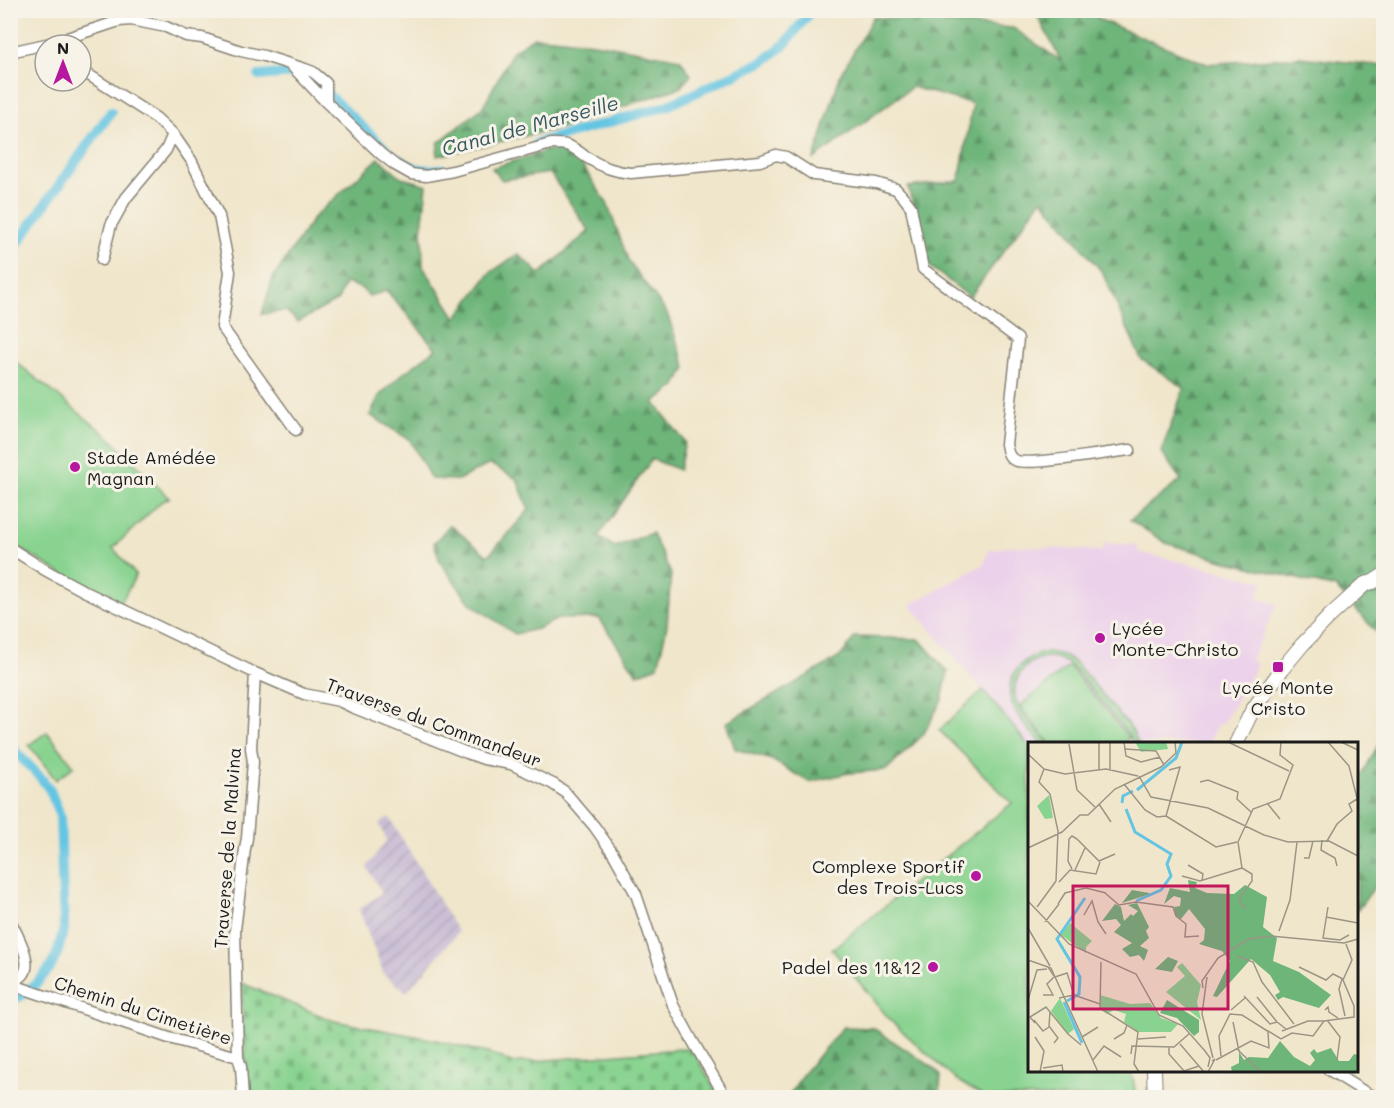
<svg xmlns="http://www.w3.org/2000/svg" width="1394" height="1108" font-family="Mali,sans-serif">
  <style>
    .built { fill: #ecd1ea }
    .industrial { fill: url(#industrial-furrows) }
    .forest { fill: url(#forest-firs); stroke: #45684b; stroke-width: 1.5 }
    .cemetery { fill: url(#cemetery-stones); stroke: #527856; stroke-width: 1.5 }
    .pitch { fill: #89d390; stroke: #527856; stroke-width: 1.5 }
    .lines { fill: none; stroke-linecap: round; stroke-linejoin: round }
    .canal { stroke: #64c5e2; stroke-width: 10 }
    .minor-casing { stroke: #868174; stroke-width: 13 }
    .major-casing { stroke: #868174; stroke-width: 16 }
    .minor { stroke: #fff; stroke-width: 10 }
    .major { stroke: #fff; stroke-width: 14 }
    .poi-dot { fill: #b5179e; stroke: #f7f3e8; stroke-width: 2 }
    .labels { text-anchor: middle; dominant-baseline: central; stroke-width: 6; stroke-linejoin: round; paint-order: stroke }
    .poi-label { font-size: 18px; fill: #1c1c1c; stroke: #f7f3e8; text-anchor: start }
    .street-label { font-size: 18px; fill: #1c1c1c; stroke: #f7f3e8 }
    .water-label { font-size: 20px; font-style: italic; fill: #355761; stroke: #f7f3e8 }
    .inset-river { fill: none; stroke: #64c5e2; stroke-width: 3 }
    .inset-road { fill: none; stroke: #9b9585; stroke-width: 1.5 }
    .view { fill: #c2185b; fill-opacity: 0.15; stroke: #c2185b; stroke-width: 3 }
    .inset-edge { fill: none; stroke: #1c1c1c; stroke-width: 3 }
  </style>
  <defs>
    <pattern id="industrial-furrows" width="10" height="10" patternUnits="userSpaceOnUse" patternTransform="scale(1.5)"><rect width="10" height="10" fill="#cbbfd5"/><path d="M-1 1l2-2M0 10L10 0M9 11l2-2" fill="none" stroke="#aea4b6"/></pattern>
    <pattern id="forest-firs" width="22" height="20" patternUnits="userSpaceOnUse" patternTransform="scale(1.5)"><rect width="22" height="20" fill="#6eb57a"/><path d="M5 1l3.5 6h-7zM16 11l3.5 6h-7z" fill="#5a9263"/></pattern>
    <pattern id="cemetery-stones" width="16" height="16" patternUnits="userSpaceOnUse" patternTransform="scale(1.5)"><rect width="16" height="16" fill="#89d390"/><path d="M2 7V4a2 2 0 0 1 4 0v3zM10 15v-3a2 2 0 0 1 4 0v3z" fill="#76b57c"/></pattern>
  </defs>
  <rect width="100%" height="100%" fill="#f7f3e8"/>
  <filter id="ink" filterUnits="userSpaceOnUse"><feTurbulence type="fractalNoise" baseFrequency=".0167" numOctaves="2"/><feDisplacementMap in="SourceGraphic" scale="12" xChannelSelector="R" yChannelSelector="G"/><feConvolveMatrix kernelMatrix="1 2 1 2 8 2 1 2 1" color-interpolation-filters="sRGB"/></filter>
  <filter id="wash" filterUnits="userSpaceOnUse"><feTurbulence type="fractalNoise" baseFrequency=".008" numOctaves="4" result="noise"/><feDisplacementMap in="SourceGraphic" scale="24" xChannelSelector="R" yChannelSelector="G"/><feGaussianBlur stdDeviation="1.35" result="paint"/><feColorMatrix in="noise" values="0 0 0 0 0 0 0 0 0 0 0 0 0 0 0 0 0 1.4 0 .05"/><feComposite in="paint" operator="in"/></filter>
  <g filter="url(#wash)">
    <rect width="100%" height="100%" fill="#f0e6cb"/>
    <path class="built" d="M1104,543l34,2v7l125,29 -6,17 20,6 -26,56 6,4 -34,60 -4,-1 -11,20 -178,1 -1,2 -119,-141 74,-41 4,-14 26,-4 89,5z"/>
    <path class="industrial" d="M389,817l69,115 -51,60 -23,-17 -25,-66 23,-16 -15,-26 20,-27 -8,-16z"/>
    <path class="forest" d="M1035,11h64l-1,8 109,45 92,-7 84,9v573l-47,-51 -103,-25 -67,-20 -36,-23 51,-40 -20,-28 23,-64 -43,-29 -39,-87 -60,-73 -72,98 -42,-32 -20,-78 51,-6 14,-77 -61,-17 -98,72 26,-83 33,-59 140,11 48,33z
      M534,37c50,2 98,13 146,22l11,16 -10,12 -121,41 -123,28 1,-13 44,-35 31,-57z
      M563,149l11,4 33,50 22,59 38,51 19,55 -11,19 -21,15 31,40 -6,28 -27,-11 -54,78 17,10 37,-14 19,41 -4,51 -9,41 -21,8 -38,-56 -41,1 -21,10 -22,5 -45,-31 -30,-41 -6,-19 16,-18 38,31 41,-46 -12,-31 -27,-15 -32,16 -27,-1 -21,-39 -40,-25 9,-19 21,-20 36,-27 -49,-58 -18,5 -8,-8 -16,-5 -7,17 -40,22 -12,-11 -24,3 11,-36 41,-61 65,-59 22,19 26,8 -5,43 1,38 33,52 34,-45 28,-19 22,20 49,-43 -39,-58 -48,7 -10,-12 56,-18z
      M855,637l64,2 29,33 -6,28 -19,35 -37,35 -37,3 -40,9 -37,-22 -37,-11 -9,-26 114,-66z
      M1383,736v139l-26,36v-127z
      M843,1027l30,1 61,40 7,8 -2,21h-151l14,-22z"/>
    <path class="cemetery" d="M241,983l93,38 102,19 62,16 13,7 181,-15 27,49h-472z"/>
    <path class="pitch" d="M11,358l98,79 60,61 -8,4 -48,46 23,27 -16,29 -40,-19 -69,-42z
      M1048,652l15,3 13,8 56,67 6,13h-5l-5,-10c-12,-14 -24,-29 -36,-43 -9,-10 -17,-24 -30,-30 -26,-12 -56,16 -45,43 5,14 22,29 31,40h-7c-9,-10 -20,-21 -26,-33 -15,-26 4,-55 33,-58z
      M1069,666l60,72 -6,5h-73l-26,-31 -4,-6z
      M983,690l46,56 1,324 100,1 3,7 3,19h-152l-28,-17 -66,-60 -58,-71 180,-146 -73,-73z
      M47,732l27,34 -18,14 -27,-35z"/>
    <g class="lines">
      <path class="canal" d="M259,76c17,-1 38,-6 53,3l80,76c16,11 29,18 49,14
        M537,143l130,-37 97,-45 21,-17 27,-34
        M10,254l101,-142
        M10,746l31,32 9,12 10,26 4,112 -7,26 -7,14 -14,16 -15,12 -11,5"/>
    </g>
  </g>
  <g filter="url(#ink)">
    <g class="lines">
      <g class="minor-casing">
        <path id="minor" d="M10,52l45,-10 64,-21 12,-1 35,7 20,9 16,2 39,13 23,5 41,13 8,3 13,11v19
          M290,64l36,38 55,52 14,11 16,9 15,2 27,-5 98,-27c5,0 10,0 15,1 8,2 13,7 20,12 14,9 28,15 45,16l129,-12 16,-6 10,2 28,18 62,8 20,6 9,10 6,8 12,62 95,70 -12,105c1,6 2,13 8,16 13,7 97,-8 116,-10
          M81,70l75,48 17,16
          M102,260l9,-35 15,-27 40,-48 7,-16 18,26 28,56 11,56 -8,55 74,103
          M10,548l35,22 41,22 169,81 49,21 35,7 13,6 115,46 17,6 27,5 42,20 12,8 29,34 19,27 23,41 37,111 19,35 34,58
          M10,920c6,13 24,42 13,55 -2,3 -9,5 -13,7
          M10,984l159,54 69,19
          M1329,1070l39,24 11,4
          M243,1098l-2,-31 -3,-10 -3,-127 10,-81 2,-11 6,-76 -2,-14 4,-75"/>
      </g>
      <g class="major-casing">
        <path id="major" d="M1236,744l16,-33 30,-42 20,-24 27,-28 36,-33 8,-2 11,-7
          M1154,1070l1,28"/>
      </g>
      <use href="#minor" class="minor"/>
      <use href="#major" class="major"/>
    </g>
  </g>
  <g class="poi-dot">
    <circle cx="75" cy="467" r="6"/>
    <circle cx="1100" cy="638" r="6"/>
    <rect x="1272" y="661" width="12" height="12" rx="3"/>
    <circle cx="976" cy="876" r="6"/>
    <circle cx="933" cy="967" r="6"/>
  </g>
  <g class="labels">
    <g class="poi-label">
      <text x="87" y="457">Stade Amédée<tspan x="87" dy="21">Magnan</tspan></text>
      <text x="1112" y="628">Lycée<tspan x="1112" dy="21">Monte-Christo</tspan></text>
      <text x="1278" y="687" text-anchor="middle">Lycée Monte<tspan x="1278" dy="21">Cristo</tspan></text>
      <text x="964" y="866" text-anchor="end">Complexe Sportif<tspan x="964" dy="21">des Trois-Lucs</tspan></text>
      <text x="921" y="967" text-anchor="end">Padel des 11&amp;12</text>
    </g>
    <g class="street-label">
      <text transform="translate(434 722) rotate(20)">Traverse du Commandeur</text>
      <text transform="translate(227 848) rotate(-86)">Traverse de la Malvina</text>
      <text transform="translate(143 1010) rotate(18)">Chemin du Cimetière</text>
    </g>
    <g class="water-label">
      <text transform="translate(530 125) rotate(-15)">Canal de Marseille</text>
    </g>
  </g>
  <g transform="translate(1028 742)">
    <rect width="330" height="330" fill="#f0e6cb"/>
    <path d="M107,0h31l2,7 -27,3z" fill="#89d390"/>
    <path d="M160,138l9,2 -2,6 12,5 27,1 11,-9 22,12 -4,30 14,11 -4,23 26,11 32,23 -12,13 -36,-11 -5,3 -3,-5 5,-3 -10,-17 -19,-16 -34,38 -4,-1 17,-35 -8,-10 -23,-7 5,-4 1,-11 -16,-20 -8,10 -5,-3 -2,-9 6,-1 1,-8 -7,-2 -10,8 6,-16 20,4zM104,148l17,3 1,1 -28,9zM109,161l12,24 -3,4 3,7 -9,8 8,4 -4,11 -5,-6 -9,2 -8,-8 10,-6 -18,-11 7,-7 -5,-6 -14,2 13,-17 6,3 3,14 7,-7 2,2 5,-5 -10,-6zM140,215l10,4 -6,11 -17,-3zM139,258l32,20v12l-5,4 -17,-18 -17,-5zM252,299l14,16 16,9 5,-6 -5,-7 4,-4 3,4 14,-5 8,13h10l5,-7 4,1v17h-126l-1,-5 8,-4v-11l5,8 5,-3 19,1z" fill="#6eb57a"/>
    <path d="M72,253l30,9 20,-1 11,15 17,6 -7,8h-32l-15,-10 2,-8 -12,-4 -7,4 -6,-4z" fill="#89d390"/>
    <path d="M21,53l4,23 -8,1 -8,-13zM42,181l22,18 -6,6v6l-25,-18zM154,221l19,22 -4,17 4,18 -35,-28 19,-16 -8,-9zM32,256l14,31 -6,5 -17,-23z" fill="#89d390"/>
    <path class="inset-river" d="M109,48l39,-32 6,-16M94,61l1,-7 10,-5M98,67l9,23 36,22 -4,10 4,12 -10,14 -25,11M39,259l12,-7 1,-17 -23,-38 28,-41M36,260l18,41"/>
    <path class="inset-road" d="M71,0v28M82,0v28M96,0l2,14 15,6 19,-5M200,0l61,29M300,0l21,24 9,36M313,0l17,8M41,2l8,46 18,17M96,7l32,2 8,14M0,12l16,15 21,5 41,-5 32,7M16,27l-5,13 11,12 8,37 -2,50M111,34l12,21 57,11 56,27 24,7 41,-1 29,15M172,40l8,-2 30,12 -1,7 14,13M96,42l21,26 12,7 9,-1 14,-49 -11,3M239,61l13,16M71,62l12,18M138,74l50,31 21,-5M49,97l22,22 16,-7M294,98l-1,10 14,8 2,8M299,99l10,-17 15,-13 -3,-7 8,-5M0,106l34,-16 18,-17h8l27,-26 46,-22 15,-14 -1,-11M276,116h5l4,-17M160,123l15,9 -1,7M44,127l-4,-8 1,-22 3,-3 5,3M47,128l10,-22M154,134l18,5 42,-13M31,140l11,-12 26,4 4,-12M77,151l14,12 17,-3 37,5 3,9 10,8 -1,13 14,-1M0,159l41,43 67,30 23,41 24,11 22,25 5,7 -2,9M30,162l7,-11 21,-5 20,5M9,165l19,-26M300,165l-5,31 17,2 9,-5M217,167l-6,-10 13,-18v-7l-10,-6 -4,-26 15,-33 27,-10 13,-34 -13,-10 1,-13M56,173l8,-14 6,21 8,12M298,175l32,6M17,180l14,-18M0,186l22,38M251,189l11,-31 7,-58M209,214l16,6 9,20 32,42M0,218l20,7M73,220l-1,46 38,24 -4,32 5,8M271,225l27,13 7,-6 10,5M26,234l-6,-9 3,1 47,104M27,235l12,-4 7,22M179,235l-5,37 11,44M314,237l-3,10 6,27M175,246l-1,-7 16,-23 31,-19 22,-3 73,7 14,-4M15,253h10l-6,-11 7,-7M216,254l26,28 7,-2 9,7M229,255l20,25M31,256l15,-3 26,9M0,258l9,-30 10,-1M203,268l14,-12M297,268l3,-3 1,5 9,6M22,270l-1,14 9,12 -4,5M6,278l9,11 6,-4M299,278l13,17 -3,23M205,280l6,29 22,21M7,281l-5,-6 16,-10 22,27 13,11M240,289l13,8 11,-6 21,3 11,-15 30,-4v-11l-11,-26 9,-20 -6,-16M254,289l26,-10h16M7,295l9,14 -4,21M54,295l16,-10M86,297l10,-6 3,-8M110,297l28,-2M152,302l24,28M141,305v7l15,17 15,-5M103,312l1,-8 42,1 16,-14M193,314l-2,-20 11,-22 12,1 27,17M65,318l11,-14 17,11M188,318l35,-19 18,7 -1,-16M15,326l19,-3 1,7M180,330l7,-13 -3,2"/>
    <path class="view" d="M45,144h155v123h-155z"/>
    <rect width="330" height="330" class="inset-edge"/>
  </g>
  <rect width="1394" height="1108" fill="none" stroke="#f7f3e8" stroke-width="36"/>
  <g transform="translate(63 63)"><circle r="28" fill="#f7f3e8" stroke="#9f9d96" stroke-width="1.5"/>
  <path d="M0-4.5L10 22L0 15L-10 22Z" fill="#b5179e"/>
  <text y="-9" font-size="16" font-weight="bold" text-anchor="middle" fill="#1c1c1c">N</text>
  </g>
</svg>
